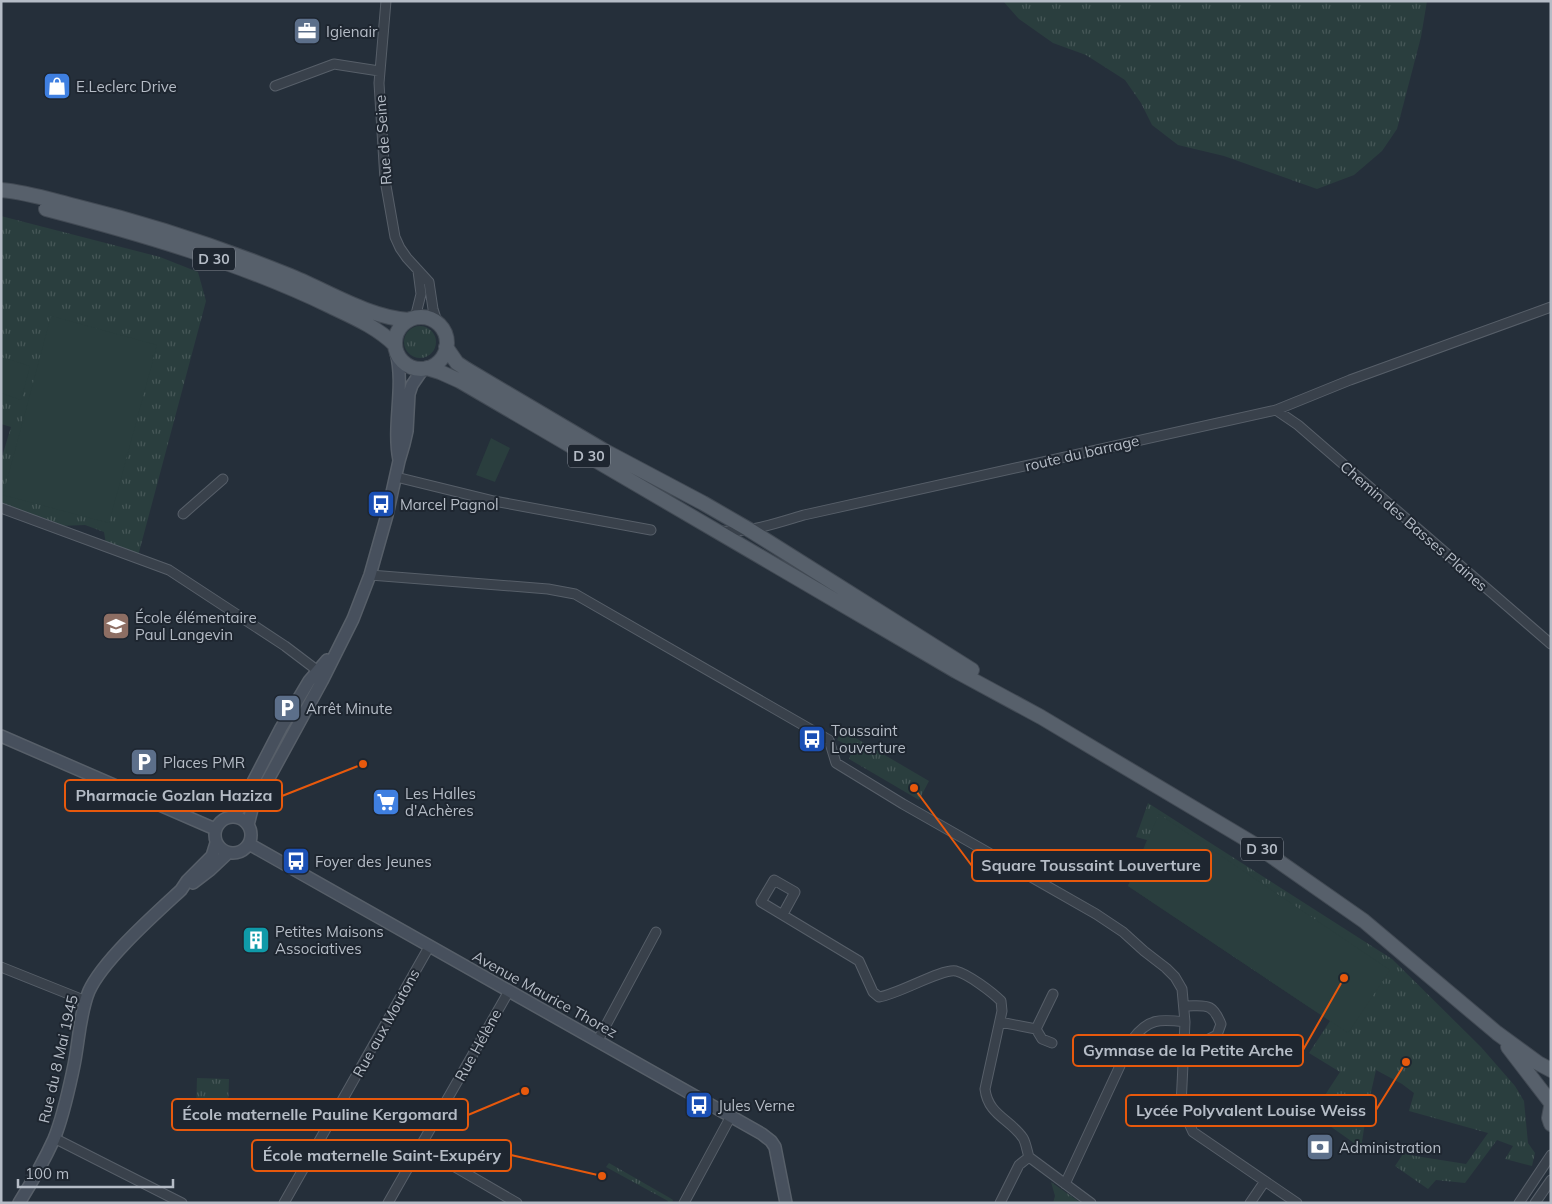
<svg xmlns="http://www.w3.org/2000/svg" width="1552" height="1204" font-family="Mulish,sans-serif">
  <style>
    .grass { fill: url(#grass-tufts) }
    .garden { fill: #2a3e3e }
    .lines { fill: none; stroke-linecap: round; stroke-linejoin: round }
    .street-casing { stroke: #575f69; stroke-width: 11 }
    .secondary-casing { stroke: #575f69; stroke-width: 14 }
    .primary-casing { stroke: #424a54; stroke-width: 16 }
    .street { stroke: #39414b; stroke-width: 9 }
    .secondary { stroke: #47505d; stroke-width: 11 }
    .primary { stroke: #57606b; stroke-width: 14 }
    .labels { text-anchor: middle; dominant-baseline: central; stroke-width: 4; stroke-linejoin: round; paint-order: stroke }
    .shield { fill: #1e2630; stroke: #888f99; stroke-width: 1 }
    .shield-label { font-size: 14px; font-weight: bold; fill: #b5bcc6 }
    .poi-label { font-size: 15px; fill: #b5bcc6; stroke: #1e2630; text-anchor: start }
    .street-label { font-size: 15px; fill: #b5bcc6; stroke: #1e2630 }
    .leader { fill: none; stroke: #e8590c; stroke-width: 2 }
    .callout-dot { fill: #e8590c; stroke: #1e2630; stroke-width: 2 }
    .callout { fill: #1e2630; stroke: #e8590c; stroke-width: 2 }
    .callout-label { font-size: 16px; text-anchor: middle; font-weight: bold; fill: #b5bcc6 }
  </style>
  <defs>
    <pattern id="grass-tufts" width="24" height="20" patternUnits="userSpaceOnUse" patternTransform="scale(1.25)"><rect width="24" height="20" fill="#2a3e3e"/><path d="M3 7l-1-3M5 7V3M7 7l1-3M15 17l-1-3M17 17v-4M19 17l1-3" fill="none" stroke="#475858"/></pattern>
  </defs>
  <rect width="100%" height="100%" fill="#252f3a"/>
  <path class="grass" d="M1003,1h424l-6,36 -24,92 -15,22 -28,24 -37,14 -93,-33 -46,-11 -26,-20 -11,-22 -16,-23 -39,-25 -33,-12 -34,-24z
    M1,216l159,41 38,15 8,29 -68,255 -32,-12 -2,-12 -19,-7 -27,1 -57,-22v-44l10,-33 -10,-3z
    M404 342a16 16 0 1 1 32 0a16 16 0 1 1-32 0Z
    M842,730l87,51 -10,19 -70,-41 5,-11 -17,-8z
    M1148,803l244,156 89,88 34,39 9,15 4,42 7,10 -3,13 -27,-7 8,-13 -16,-6 -32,43 -29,-3 -8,9 -33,-23 8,-12 63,10 22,-31 -79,-22 5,-18 -12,-9 -26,-14 -9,40 -6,38 -41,-29 -6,-7 26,-40 -31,-19 21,-32 -202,-135 19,-46 -11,-3z
    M197,1078l32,1 -1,32 -32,-1z
    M609,1163l61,35 3,2 -1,3h-4v-2l-62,-34z
    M1051,1182l30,21h-28l2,-7z"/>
  <path class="garden" d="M51,316l106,29 -48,178 -106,-28z
    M1,357l29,9 -9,34 -20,-7z
    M491,438l19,10 -15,34 -19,-7z
    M1159,814l231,156 -42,63 -220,-147z"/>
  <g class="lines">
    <g class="street-casing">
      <path id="street" d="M386,1l-7,82 6,97 10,57 5,11 7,10 22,24 4,27 5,16
        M275,86l59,-22 45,7
        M415,318l6,-24 -3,-23
        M1276,410l22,15 253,219
        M396,477l98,24 157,29
        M1,508l168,62 116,76 33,25
        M183,514l40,-35
        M721,531c28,2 56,-8 83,-16l472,-105 74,-30 201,-73
        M370,575l178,14 27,5 254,146 7,23 67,41 193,110 27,18 21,19 22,17 9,9 7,12 3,33 -4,84 12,26 104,71
        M783,914l12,-22 -21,-12 -13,22 98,59 14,31 6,5c20,-3 63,-29 77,-26 12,3 36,21 45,30l1,10 -17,78c3,26 25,30 38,49 3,5 4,13 6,19
        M1,967l85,34
        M1000,1022l36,7 17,-35
        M1036,1029l6,10 10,4
        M598,1040l58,-108
        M1184,1042h19l14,-7 4,-11c-9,-22 -15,-18 -36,-18
        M54,1138l128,65
        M419,1146l98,57
        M1029,1157l62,46
        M1065,1184l67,-144c16,-22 28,-21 53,-18
        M284,1203l145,-256
        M388,1203l121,-212
        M684,1203l47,-87
        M1000,1203l19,-38 10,-8
        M1250,1203l15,-22
        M1519,1203l32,-48
        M1535,1203l16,-23"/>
    </g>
    <g class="secondary-casing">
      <path id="secondary" d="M396,352c9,36 -4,72 3,108
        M1,736l214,93
        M215 835a18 18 0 1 1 36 0a18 18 0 1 1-36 0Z
        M233,817l6,-8 42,-81 28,-47 18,-21
        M248,825l4,-16 70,-128 31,-62 17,-44 17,-60 12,-54 5,-17 3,-13 2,-37 3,-9 11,-16
        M249,844l513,290 9,7 4,6 11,56
        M193,883l17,-13 18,-17
        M19,1203c13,-21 25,-42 35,-64 9,-22 14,-46 19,-69 6,-26 6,-55 16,-79 14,-31 66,-77 92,-101l6,-9 25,-25 4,-13"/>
    </g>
    <g class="primary-casing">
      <path id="primary" d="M1,190c25,2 50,10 74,16 74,18 144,41 213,69 38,15 81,43 121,45
        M46,209c96,25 195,54 284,97 23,11 47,21 65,39
        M395 343a26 26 0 1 1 52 0a26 26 0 1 1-52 0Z
        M446,347l11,16 9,6 137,81 100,53 45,26 224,141
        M427,368l13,4 20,9 496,290 85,46 213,127 110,77 133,112 41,30 13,7
        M1508,1047l43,56
        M1551,1107l-2,11 2,6"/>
    </g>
    <use href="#street" class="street"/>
    <use href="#secondary" class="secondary"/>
    <use href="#primary" class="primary"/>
  </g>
  <defs>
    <g id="office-square" transform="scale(1.4375)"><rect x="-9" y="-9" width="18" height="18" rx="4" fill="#5c6f8a" stroke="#1e2630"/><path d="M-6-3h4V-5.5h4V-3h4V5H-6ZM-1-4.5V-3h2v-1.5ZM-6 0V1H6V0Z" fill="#fff"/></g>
    <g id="shop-square" transform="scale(1.4375)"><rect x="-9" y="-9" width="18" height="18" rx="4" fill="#3f7fe0" stroke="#1e2630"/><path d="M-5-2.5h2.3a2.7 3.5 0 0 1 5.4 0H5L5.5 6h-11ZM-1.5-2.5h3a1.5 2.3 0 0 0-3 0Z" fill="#fff"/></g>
    <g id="bus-square" transform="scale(1.4375)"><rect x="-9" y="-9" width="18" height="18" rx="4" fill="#1a4fb4" stroke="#1e2630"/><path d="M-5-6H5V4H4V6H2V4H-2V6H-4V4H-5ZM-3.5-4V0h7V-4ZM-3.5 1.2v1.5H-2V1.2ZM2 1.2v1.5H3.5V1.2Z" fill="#fff"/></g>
    <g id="school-square" transform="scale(1.4375)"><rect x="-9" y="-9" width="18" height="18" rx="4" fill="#8d6e63" stroke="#1e2630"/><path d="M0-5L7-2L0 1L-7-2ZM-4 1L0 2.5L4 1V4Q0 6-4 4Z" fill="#fff"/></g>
    <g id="parking-square" transform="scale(1.4375)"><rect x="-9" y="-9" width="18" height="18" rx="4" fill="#5c6f8a" stroke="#1e2630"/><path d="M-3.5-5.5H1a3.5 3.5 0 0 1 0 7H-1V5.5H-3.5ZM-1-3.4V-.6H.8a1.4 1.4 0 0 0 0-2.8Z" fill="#fff"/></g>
    <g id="supermarket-square" transform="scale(1.4375)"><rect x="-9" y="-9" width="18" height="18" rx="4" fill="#3f7fe0" stroke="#1e2630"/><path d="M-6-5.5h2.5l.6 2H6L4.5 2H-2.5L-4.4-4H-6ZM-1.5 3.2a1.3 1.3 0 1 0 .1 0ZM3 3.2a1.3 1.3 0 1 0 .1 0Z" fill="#fff"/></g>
    <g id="building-square" transform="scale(1.4375)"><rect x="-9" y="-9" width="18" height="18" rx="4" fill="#0f9aa8" stroke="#1e2630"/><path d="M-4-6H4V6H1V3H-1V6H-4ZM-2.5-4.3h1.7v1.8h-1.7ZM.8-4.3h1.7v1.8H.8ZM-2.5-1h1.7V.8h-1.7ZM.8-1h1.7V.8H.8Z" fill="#fff"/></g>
    <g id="bank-square" transform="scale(1.4375)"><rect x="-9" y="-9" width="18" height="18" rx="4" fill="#5c6f8a" stroke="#1e2630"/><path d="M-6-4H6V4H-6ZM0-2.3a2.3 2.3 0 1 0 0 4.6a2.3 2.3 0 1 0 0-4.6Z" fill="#fff"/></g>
  </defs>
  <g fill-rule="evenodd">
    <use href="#office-square" x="307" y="31"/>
    <use href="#shop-square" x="57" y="86"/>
    <use href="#bus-square" x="381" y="504"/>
    <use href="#school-square" x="116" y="626"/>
    <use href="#parking-square" x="287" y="708"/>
    <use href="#bus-square" x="812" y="739"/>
    <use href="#parking-square" x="144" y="762"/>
    <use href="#supermarket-square" x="386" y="802"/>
    <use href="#bus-square" x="296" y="861"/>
    <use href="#building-square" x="256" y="940"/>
    <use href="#bus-square" x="699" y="1105"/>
    <use href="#bank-square" x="1320" y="1147"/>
  </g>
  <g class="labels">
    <g class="shield">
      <rect x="193" y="247.5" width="42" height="23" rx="4"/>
      <rect x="568" y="444.5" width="42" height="23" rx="4"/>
      <rect x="1241" y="837.5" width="42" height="23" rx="4"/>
    </g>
    <g class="shield-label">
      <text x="214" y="259">D 30</text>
      <text x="589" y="456">D 30</text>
      <text x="1262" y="849">D 30</text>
    </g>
    <g class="poi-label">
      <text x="326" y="31">Igienair</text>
      <text x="76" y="86">E.Leclerc Drive</text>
      <text x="400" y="504">Marcel Pagnol</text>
      <text x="135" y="617">École élémentaire<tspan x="135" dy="17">Paul Langevin</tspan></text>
      <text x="306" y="708">Arrêt Minute</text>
      <text x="831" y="730">Toussaint<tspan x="831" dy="17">Louverture</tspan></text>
      <text x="163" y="762">Places PMR</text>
      <text x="405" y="793">Les Halles<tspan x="405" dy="17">d'Achères</tspan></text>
      <text x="315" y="861">Foyer des Jeunes</text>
      <text x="275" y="931">Petites Maisons<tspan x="275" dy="17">Associatives</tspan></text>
      <text x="718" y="1105">Jules Verne</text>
      <text x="1339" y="1147">Administration</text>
    </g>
    <g class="street-label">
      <text transform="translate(383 140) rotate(-94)">Rue de Seine</text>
      <text transform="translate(1082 453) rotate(-13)">route du barrage</text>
      <text transform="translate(1414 526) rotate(41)">Chemin des Basses Plaines</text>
      <text transform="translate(545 994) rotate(29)">Avenue Maurice Thorez</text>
      <text transform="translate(386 1023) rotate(-61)">Rue aux Moutons</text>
      <text transform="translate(478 1045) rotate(-61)">Rue Hélène</text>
      <text transform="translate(58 1059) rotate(-77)">Rue du 8 Mai 1945</text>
    </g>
  </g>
  <path class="leader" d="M363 764L282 796M914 788L972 866M1344 978L1303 1050M1406 1062L1376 1110M525 1091L468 1115M602 1176L511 1155"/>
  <g class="callout-dot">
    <circle cx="363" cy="764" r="5"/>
    <circle cx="914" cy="788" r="5"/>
    <circle cx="1344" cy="978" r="5"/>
    <circle cx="1406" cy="1062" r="5"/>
    <circle cx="525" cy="1091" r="5"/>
    <circle cx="602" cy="1176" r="5"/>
  </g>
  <g class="callout">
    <rect x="65" y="780" width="217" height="31" rx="5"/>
    <rect x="972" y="850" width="239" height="31" rx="5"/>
    <rect x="1073" y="1035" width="230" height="31" rx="5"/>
    <rect x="1126" y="1095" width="250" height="31" rx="5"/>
    <rect x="172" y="1099" width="296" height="31" rx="5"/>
    <rect x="252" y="1140" width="259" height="31" rx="5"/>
  </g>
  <g class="callout-label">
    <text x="174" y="801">Pharmacie Gozlan Haziza</text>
    <text x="1091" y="871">Square Toussaint Louverture</text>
    <text x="1188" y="1056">Gymnase de la Petite Arche</text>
    <text x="1251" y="1116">Lycée Polyvalent Louise Weiss</text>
    <text x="320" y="1120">École maternelle Pauline Kergomard</text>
    <text x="382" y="1161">École maternelle Saint-Exupéry</text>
  </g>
  <rect width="1552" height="1204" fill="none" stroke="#b5bcc6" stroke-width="5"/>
  <path d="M18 1179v8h155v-8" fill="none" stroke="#b5bcc6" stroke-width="2.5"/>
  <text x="25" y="1179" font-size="15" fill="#b5bcc6" stroke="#1e2630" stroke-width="4" paint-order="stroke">100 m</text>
</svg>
